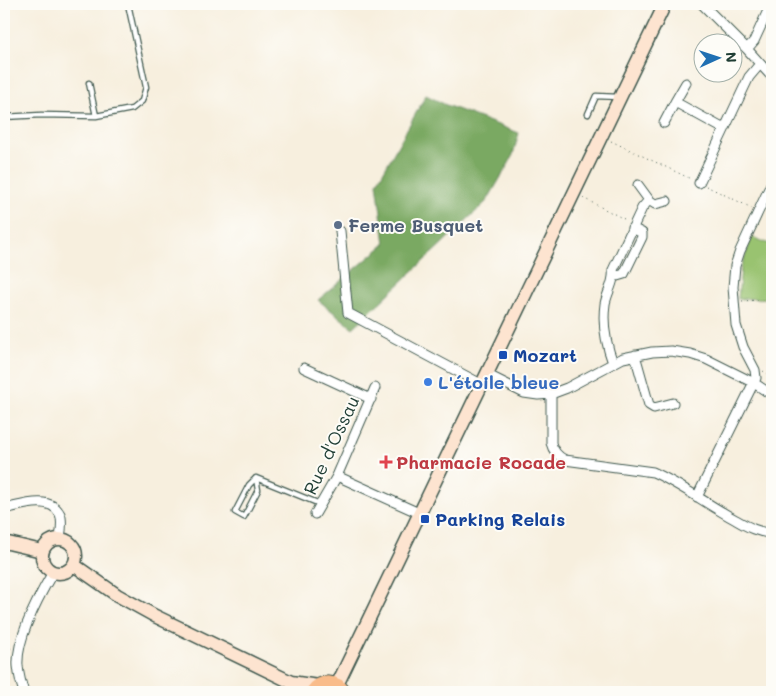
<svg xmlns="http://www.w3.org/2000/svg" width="776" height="696" font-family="Mali,sans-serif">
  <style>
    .green { fill: #99c36f; stroke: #5c8052 }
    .forest { fill: #7aa962; stroke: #4c734b }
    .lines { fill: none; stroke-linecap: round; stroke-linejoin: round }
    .service-casing { stroke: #3f584e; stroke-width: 7 }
    .minor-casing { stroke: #3f584e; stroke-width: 11 }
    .secondary-casing { stroke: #3f584e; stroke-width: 15 }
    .primary-casing { stroke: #3f584e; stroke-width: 16 }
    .path { stroke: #3f584e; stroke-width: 1; stroke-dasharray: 1 4; stroke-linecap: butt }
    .service { stroke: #fff; stroke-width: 4.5 }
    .minor { stroke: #fff; stroke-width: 9 }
    .secondary { stroke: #fde4d0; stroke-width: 12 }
    .primary { stroke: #f9bc8a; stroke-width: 14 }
    .service-dot { fill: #5c6f8a; stroke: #fdfcf7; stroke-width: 2 }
    .transit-dot { fill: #1a4fb4; stroke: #fdfcf7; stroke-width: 2 }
    .shop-dot { fill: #3f7fe0; stroke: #fdfcf7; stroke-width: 2 }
    .health-dot { fill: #e0444e; stroke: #fdfcf7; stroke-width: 2 }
    .labels { text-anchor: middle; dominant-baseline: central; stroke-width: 4; stroke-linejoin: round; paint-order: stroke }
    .service-label { font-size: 18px; font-weight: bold; fill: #4e5e75; stroke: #fdfcf7; text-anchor: start }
    .transit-label { font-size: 18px; font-weight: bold; fill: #164399; stroke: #fdfcf7; text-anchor: start }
    .shop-label { font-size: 18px; font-weight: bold; fill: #366cbe; stroke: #fdfcf7; text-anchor: start }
    .street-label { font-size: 18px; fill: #1f3d34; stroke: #fdfcf7 }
    .health-label { font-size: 18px; font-weight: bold; fill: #be3a42; stroke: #fdfcf7; text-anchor: start }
  </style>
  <rect width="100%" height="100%" fill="#fdfcf7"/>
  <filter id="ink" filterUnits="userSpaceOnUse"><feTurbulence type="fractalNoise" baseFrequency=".02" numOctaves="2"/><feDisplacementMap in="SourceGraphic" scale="10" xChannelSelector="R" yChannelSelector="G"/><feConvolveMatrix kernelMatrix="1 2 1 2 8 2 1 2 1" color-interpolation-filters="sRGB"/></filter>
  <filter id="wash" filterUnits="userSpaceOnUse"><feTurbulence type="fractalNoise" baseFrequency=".0096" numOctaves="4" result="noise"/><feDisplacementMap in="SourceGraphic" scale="20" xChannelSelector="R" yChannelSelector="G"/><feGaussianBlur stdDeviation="1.12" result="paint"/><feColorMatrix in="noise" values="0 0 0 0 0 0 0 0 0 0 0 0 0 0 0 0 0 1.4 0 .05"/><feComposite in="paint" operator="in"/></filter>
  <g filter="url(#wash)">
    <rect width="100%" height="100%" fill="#f7efde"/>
    <path class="green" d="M752,237l20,8v53l-34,1 3,-32z"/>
    <path class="forest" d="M426,95l20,10 73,28 -7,25 -25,43 -134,127 -35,-28 67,-56 -8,-61z"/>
  </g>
  <g filter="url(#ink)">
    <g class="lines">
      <g class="service-casing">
        <path id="service" d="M89,83l7,33 36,-7 10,-8 4,-14 -18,-83
          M588,114l8,-18 23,1
          M4,117l37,-2 55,1
          M256,478l2,12 -14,27 -9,-5 14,-27 7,-7 64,26"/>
      </g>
      <g class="minor-casing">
        <path id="minor" d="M702,4l45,45 25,28
          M747,49l7,-8 17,-37
          M686,83l-11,19 49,27
          M664,123l11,-21
          M699,183l50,-106 11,-13
          M638,185l11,15 6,4 12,-3
          M340,231l8,82 133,71
          M614,277l10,-3 18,-37v-4l-10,-5
          M635,355l14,50 5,3 19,-5
          M613,363c-7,-19 -11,-38 -8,-59 2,-12 10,-22 8,-34l29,-62 7,-8
          M304,368l67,31
          M486,374l38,19 14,2 13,-1 16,-6 56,-30 29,-6 19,-1 19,3 16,5 48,24 18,12
          M551,394v49c2,8 6,13 14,17l88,12c29,13 55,33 83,48 12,7 23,13 36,13
          M337,476l82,37
          M697,497l59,-119 -1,-8 -12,-23 -7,-22 -3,-38 2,-21 5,-15 32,-69
          M4,509c16,-3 46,-15 56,5 3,7 1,17 0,24
          M315,514l22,-38 38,-88
          M24,692c-3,-8 -5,-17 -6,-26 -2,-28 21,-70 35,-94"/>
      </g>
      <g class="secondary-casing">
        <path id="secondary" d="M42 556a17 17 0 1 1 34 0a17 17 0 1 1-34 0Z
          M4,542l38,9
          M74,565l43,30 38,21 136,66 27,4
          M337,685l328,-681"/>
      </g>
      <g class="primary-casing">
        <path id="primary" d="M313,692c8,-12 23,-11 31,0"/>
      </g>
      <path class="path" d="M611,141l80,38
        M706,186l46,22
        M583,198l43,22
        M742,301l30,-2
        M763,371l9,6
        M4,634l4,11 3,4"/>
      <use href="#service" class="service"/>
      <use href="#minor" class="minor"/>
      <use href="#secondary" class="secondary"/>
      <use href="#primary" class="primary"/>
    </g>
  </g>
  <circle class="service-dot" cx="338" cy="225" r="5"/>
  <g class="transit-dot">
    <rect x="498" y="350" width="10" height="10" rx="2.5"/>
    <rect x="420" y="514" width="10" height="10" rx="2.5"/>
  </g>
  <circle class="shop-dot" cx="428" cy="382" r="5"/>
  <path class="health-dot" d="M383.5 454.5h5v5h5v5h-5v5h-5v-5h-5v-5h5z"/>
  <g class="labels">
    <g class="service-label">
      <text x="348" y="225">Ferme Busquet</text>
    </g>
    <g class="transit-label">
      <text x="513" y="355">Mozart</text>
      <text x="435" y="519">Parking Relais</text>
    </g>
    <g class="shop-label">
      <text x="438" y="382">L'étoile bleue</text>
    </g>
    <g class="street-label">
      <text transform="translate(331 445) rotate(-65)">Rue d'Ossau</text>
    </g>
    <g class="health-label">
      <text x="396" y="462">Pharmacie Rocade</text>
    </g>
  </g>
  <rect width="776" height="696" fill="none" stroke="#fdfcf7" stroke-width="20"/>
  <g transform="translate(718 58) rotate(87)"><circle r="24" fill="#fdfcf7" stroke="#a4b0a9"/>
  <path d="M0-4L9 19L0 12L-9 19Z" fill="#1f6fb2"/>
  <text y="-8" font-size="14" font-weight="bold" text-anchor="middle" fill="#1f3d34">N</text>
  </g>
</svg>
